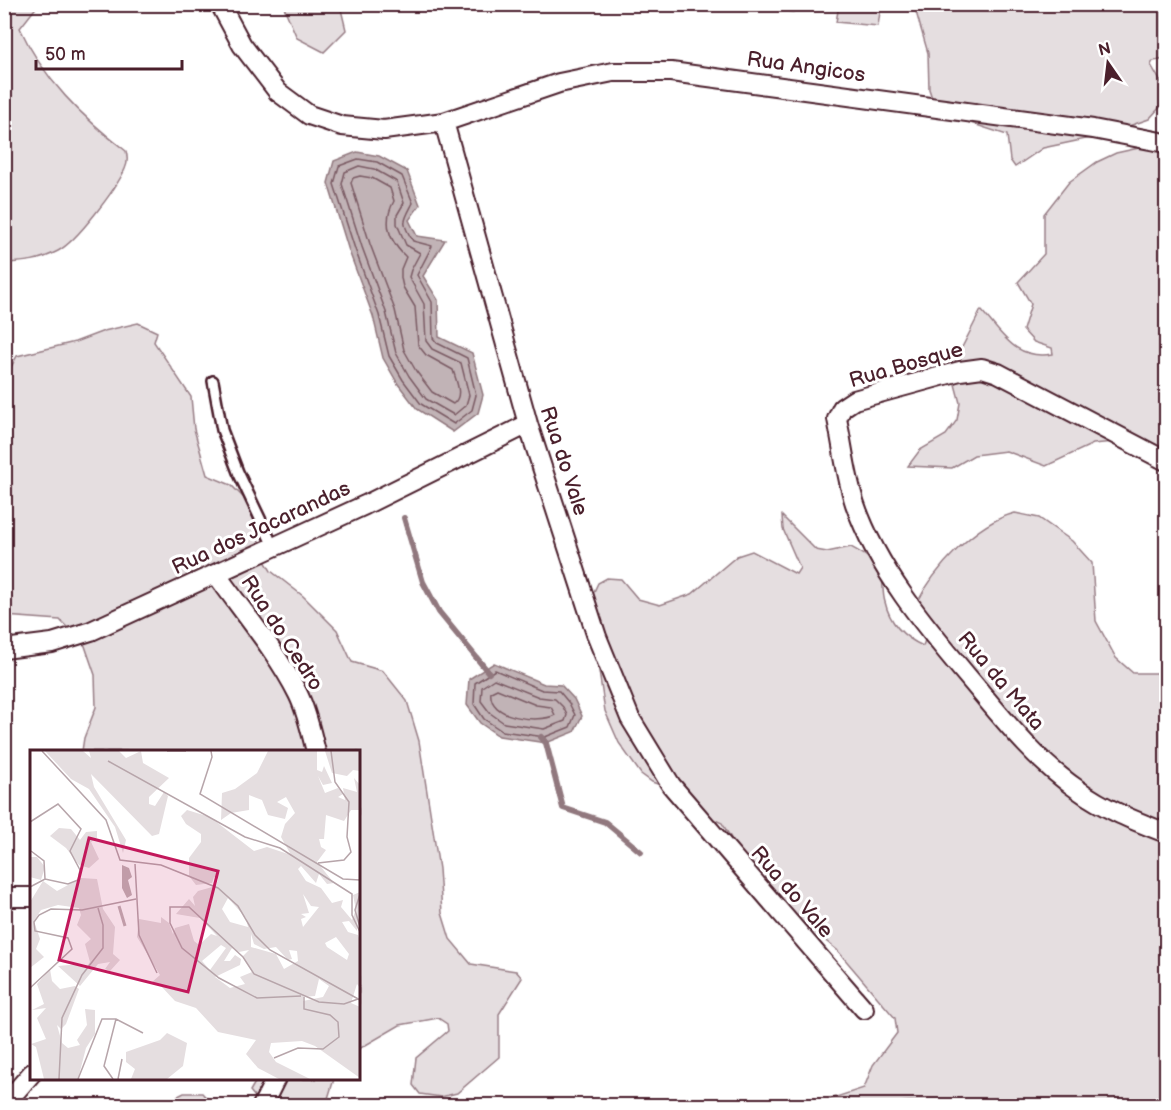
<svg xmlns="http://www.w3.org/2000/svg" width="1171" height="1110" font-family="'Balsamiq Sans',sans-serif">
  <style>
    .green { fill: #e5dee0; stroke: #987e86; stroke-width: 1.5 }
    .water { fill: #c1b3b6; stroke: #91787e; stroke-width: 1.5 }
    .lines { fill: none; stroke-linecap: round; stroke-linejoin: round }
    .shore { stroke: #7a5a63; stroke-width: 1.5 }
    .stream { stroke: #91787e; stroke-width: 6 }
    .lane-casing { stroke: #4a1f2b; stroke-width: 14 }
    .street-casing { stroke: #4a1f2b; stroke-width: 22 }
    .lane { stroke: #fff; stroke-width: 9 }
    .street { stroke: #fff; stroke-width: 18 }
    .labels { text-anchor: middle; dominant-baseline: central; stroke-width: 6; stroke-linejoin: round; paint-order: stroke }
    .street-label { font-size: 21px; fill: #4a1f2b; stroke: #fff }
    .inset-river { fill: none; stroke: #c1b3b6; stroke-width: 3 }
    .inset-road { fill: none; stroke: #b7a5aa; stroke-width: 1.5 }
    .view { fill: #c2185b; fill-opacity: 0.15; stroke: #c2185b; stroke-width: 3 }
    .inset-edge { fill: none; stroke: #4a1f2b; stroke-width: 3 }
  </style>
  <rect width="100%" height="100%" fill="#fff"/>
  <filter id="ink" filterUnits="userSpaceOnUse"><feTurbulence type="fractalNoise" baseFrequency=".0167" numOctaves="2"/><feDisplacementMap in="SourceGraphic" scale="12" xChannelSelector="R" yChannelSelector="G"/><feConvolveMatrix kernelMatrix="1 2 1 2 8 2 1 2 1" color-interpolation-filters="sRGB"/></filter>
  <g filter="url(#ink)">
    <path class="green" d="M4,5h34l-18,23c23,51 62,89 106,123 2,7 2,12 -1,18 -9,20 -48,72 -67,82 -19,10 -32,11 -53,12z
      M283,5h57l6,25 -22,22 -27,-14z
      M769,5h25l-1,7 -24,-3z
      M839,5h42l-3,21 -42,-4z
      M914,5h252v54l-13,2 -2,4 15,26 -5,15 -12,13 -49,17 -57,12 -28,19 -5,-7 -3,-25 -64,-21 -8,-7 -6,-18 -1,-36z
      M1166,142v319l-52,-19 -21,2 -47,22 -40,-15 -32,4 -22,13 -44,-2 12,-16 26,-15 11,-15 3,-17 -9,-34 30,-59c23,26 34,50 72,44l-1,-6 -18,-6 -11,-12 8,-26 -13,-22 26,-28v-40l25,-32 28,-20 19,-9z
      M138,323l19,9 -3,10 37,55 3,32 13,46 24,10 13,13 11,25 7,33 9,15 32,25 34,34 15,32 31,9 24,30 12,40 20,128 3,44 8,26 21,25 45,7 6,7 -23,36v43l-42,36 -16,4 -21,-3 -7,-9 3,-27 32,-27 -1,-7 -9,-6 -38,7 -41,24 -1,-297 -276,-1 2,-13 12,-31 -1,-32 -10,-29 -25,-26 -55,-4 -1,-236 13,-24 58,-14 29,-11z
      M1015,513l24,5 33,23 20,22 4,58 20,37 17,15h26l7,5v427l-241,1c-14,-9 -27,-1 -41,-1 -18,2 -36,0 -53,0l-2,-2 1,-4 34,-11 9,-23 24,-32 -2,-15 -58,-68 -55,-44 -41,-51 -19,-32 -24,-11 -24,-22 -22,-8 -11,-8 -22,-31 -14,-32 -14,-93 1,-22 6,-13 9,-5 14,1 17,20 22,6 32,-11 45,-38 15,-5 44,23 4,-6 -17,-39 -1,-13 34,34 11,2 24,-5c11,6 26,14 30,27 3,9 1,19 4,28 5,22 18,35 38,44l3,-9 -10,-32c18,-36 59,-82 99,-92z
      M257,1079h77l-8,26h-67v-3l-9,-11z
      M184,1093h18l11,12h-53z"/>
    <path class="water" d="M357,152l22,4 28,15 13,34 -11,15 8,16 28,4 -22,36 15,24 1,37 33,16 11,42 -5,18 -25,19 -36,-23 -19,-25 -15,-26 -10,-42 -24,-65 -21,-68 6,-22z
      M494,663l50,21 17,1 13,14 8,17 -8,16 -28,11 -47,-7 -19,-13 -13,-18 2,-26z"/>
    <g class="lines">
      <path class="shore" d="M358,159l19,3 25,14 11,27c-10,19 -12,19 0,38l19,5 -15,29 15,27 1,36 4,5 30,15 9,37 -4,15 -18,14 -33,-20 -18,-24 -14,-24 -10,-41 -24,-66 -21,-65 5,-18z
        M359,166l15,3 23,13 7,21 -7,12v9l9,21 14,8 -9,17 -2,7 15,27 2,37 6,8 29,14 8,32 -3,10 -12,10 -28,-16 -17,-23 -13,-23 -10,-41 -24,-65 -20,-63 3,-12z
        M360,176l12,2 18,10 4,13c-12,22 -5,40 12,56l-5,12v9l2,9 12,20 3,38 8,10 27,15c3,11 11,26 0,34l-21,-12 -16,-21 -12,-21 -9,-40 -25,-66 -19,-61 2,-5z
        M495,670l47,20 17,1 10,12 6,12 -5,12 -25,10 -43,-6 -18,-12 -10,-15 1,-21z
        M494,679l45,18 16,2 8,8 4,8 -2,6 -21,8 -40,-6 -14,-10 -9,-12 1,-14z
        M497,689l39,16 15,2 4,8c-16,9 -68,3 -64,-23z"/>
      <path class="stream" d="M404,518l19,64 16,30 50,61
        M541,737l5,6 17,65 42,14 36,30"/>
      <g class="lane-casing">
        <path id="lane" d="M213,381l9,49 16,42 36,76"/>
      </g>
      <g class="street-casing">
        <path id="street" d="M220,4l22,41 36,47 31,23 33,11 42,4 60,-8 115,-39 54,-11h58l422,57 73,14
          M444,122l84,302 69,213 33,81 41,67 193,224
          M1166,461l-168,-88 -16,-5 -22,3 -106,29 -12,8 -5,11c6,28 9,58 18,85 24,70 76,129 123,185 30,36 60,73 99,100 27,20 58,32 89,44
          M216,574c27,38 61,78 82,120 9,18 13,38 18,58
          M4,649l48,-6 39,-12 274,-126 163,-81
          M4,897h28
          M4,1105l28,-32
          M262,1106l14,-28"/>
      </g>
      <use href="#lane" class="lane"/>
      <use href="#street" class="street"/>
    </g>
  </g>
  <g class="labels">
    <g class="street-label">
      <text transform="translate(806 67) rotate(8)">Rua Angicos</text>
      <text transform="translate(906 365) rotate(-16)">Rua Bosque</text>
      <text transform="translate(564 461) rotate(72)">Rua do Vale</text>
      <text transform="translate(261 528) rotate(-25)">Rua dos Jacarandas</text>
      <text transform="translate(282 633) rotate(57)">Rua do Cedro</text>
      <text transform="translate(1001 681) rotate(50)">Rua da Mata</text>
      <text transform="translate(792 892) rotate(49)">Rua do Vale</text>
    </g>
  </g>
  <g transform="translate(30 750)">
    <rect width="330" height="330" fill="#fff"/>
    <path d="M15,1h38l8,7 -2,-7h30l7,7 15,-7 2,12 26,15 -20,19v7l6,2 9,-14 4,4 -9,38 -7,2 -61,-62 3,13 32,53 -3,13 -8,-26 -26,-38 -18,-10zM238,1h49v19l5,2 2,-6 8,17 -9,2 -5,-9 7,17 13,-5 5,6 -5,3 7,3 -2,-12 14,4 -3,-14 6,7v25h-9l-7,11 -18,-6 -2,24h-5l2,8 5,3 -9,12 17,21 -7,1 -8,-10 -3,9 -15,-17 -3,3 8,12 15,7 11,15 11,-3 -2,7 11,13 3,-8 2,3 -4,-20 7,-3 -3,39 -8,-10 -7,1 6,10 10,3 2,6v47l-3,-4 -6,19 9,4v71l-45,-32 -13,-5 -31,2 -2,9 7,10 34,17h-31l-21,-11 -12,-14 10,-14 -38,-8 -22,-24 -21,-7 -15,-16 -9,-2 9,-8 -23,-38 2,-18 22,4v-6l8,6 4,11 2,-6 14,-4 5,17 5,4 12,-11 6,2 -17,-18 -24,-4 13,-15 6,7 -2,-9 5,-6 18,-5 2,-7 -4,-2 -2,6 -16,2 -7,-9v-18l12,-16v-8l-15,-10 -5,-8 6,-6 23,7 44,34 13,-4 24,8 -10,-18 4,-13 10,-11 -9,-16 -9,5 11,6 -3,11 -17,-4 -6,-15 -13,-5v15l-18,3 -10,7 1,-27 13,-4 22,-16zM273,144l8,12 8,1 -16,20 -2,-8 5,-2 -5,-3 8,-1zM198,148l18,20 2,9 -18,-5 -8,-13zM221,184l3,10 10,5 12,-2 12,13 4,-1 -3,-9 8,1 1,10 -14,8 -8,-15 -25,-7zM306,187l13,17 -2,6 -20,-13 -2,-4zM191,195l5,3 -16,22 -8,-9zM202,198l7,4 10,-2 -6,6 9,16 -12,5 5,7 -15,4 -15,-11 25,-12 1,-6 -6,-4 -5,6h-6zM289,229l10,7 -6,11 -20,4v-4l12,-1zM295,1h35v20l-7,-1 -6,6 -15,-3zM29,78l12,1 9,11 6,-8 11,-1v7l-6,4 8,17 -10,9 -10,-3 -13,-17 -16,-12zM0,107h7l8,10 -4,13 -11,-3zM51,128l16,1 6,30 12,18 -2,27 7,6 -10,11 -5,-2 5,-7 -12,2 -18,22 -22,-20 22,-2 6,4 4,-6 -5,-18 6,-5 -14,-14 4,-10 -2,-7 -21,-3 -17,5 -7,11 6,18 -4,10 8,8 -14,11v-66l13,-21 14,10zM20,219l2,12 8,8 15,-3 4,3 -13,35 -5,5 -4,-4 5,18 6,5 12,-3 -3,-5 10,-15 -2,-16 10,1v24l-9,14 -8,31h-34l-8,-32 -5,-3 15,-5 -9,-21 9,-10 -14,2 12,-6 -7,-20zM137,283l20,10 -4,23 -16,13h-36l4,-10 -9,-7v-10l34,-12z" fill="#e5dee0" fill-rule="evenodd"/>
    <path d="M92,115l7,3 3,9 -4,3 4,15 -5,3 -5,-10z" fill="#c1b3b6"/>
    <path class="inset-river" d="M89,156l6,20"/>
    <path class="inset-road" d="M12,1l64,69 14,40 41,5 57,23 20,18 17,29 15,15 90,50M137,1h19M181,1l1,6 -12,37 143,85 17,1M78,11l137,76 35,11 72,46v21l8,17M0,72l28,-18 23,25 -11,22 10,19 -2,10 -10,4 -23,-5 -15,8M1,101l13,10 1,18M288,113l26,-3 7,-8 -4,-15 2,-35 -14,-20 -4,-31M105,114l4,71 18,38M330,144l-5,16 5,17M0,238l42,-39 -4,-11 -33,-7 -1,-9 5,-7 12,-6 31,1 54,-11M271,246l-44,2 -38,-20 -37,-30 -12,-25v-16h19l54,50 11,17 65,28 25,2 14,-5M244,308l24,-10 25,1 16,-12 -1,-15 -8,-7 -26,-6v-12M29,329l3,-61 20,-43 21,-27v-23l-5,-17M48,329l24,-60h14l27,14M83,329l-9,-13 12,-47M88,329l4,-20"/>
    <path class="view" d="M59,88l129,33 -30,121 -129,-32z"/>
    <rect width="330" height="330" class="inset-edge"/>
  </g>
  <rect width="1171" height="1110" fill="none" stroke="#fff" stroke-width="24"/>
  <rect x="12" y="12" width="1147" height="1086" fill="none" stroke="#4a1f2b" stroke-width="2" filter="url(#ink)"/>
  <g transform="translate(1108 63) rotate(346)" stroke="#ffffff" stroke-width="4.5" paint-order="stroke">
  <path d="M0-4.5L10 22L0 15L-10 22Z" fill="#4a1f2b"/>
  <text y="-9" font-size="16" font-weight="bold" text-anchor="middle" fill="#4a1f2b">N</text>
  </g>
  <path d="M36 60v9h146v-9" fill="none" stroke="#4a1f2b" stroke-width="3"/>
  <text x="45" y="60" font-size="18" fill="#4a1f2b" stroke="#ffffff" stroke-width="4.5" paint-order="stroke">50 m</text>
</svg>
